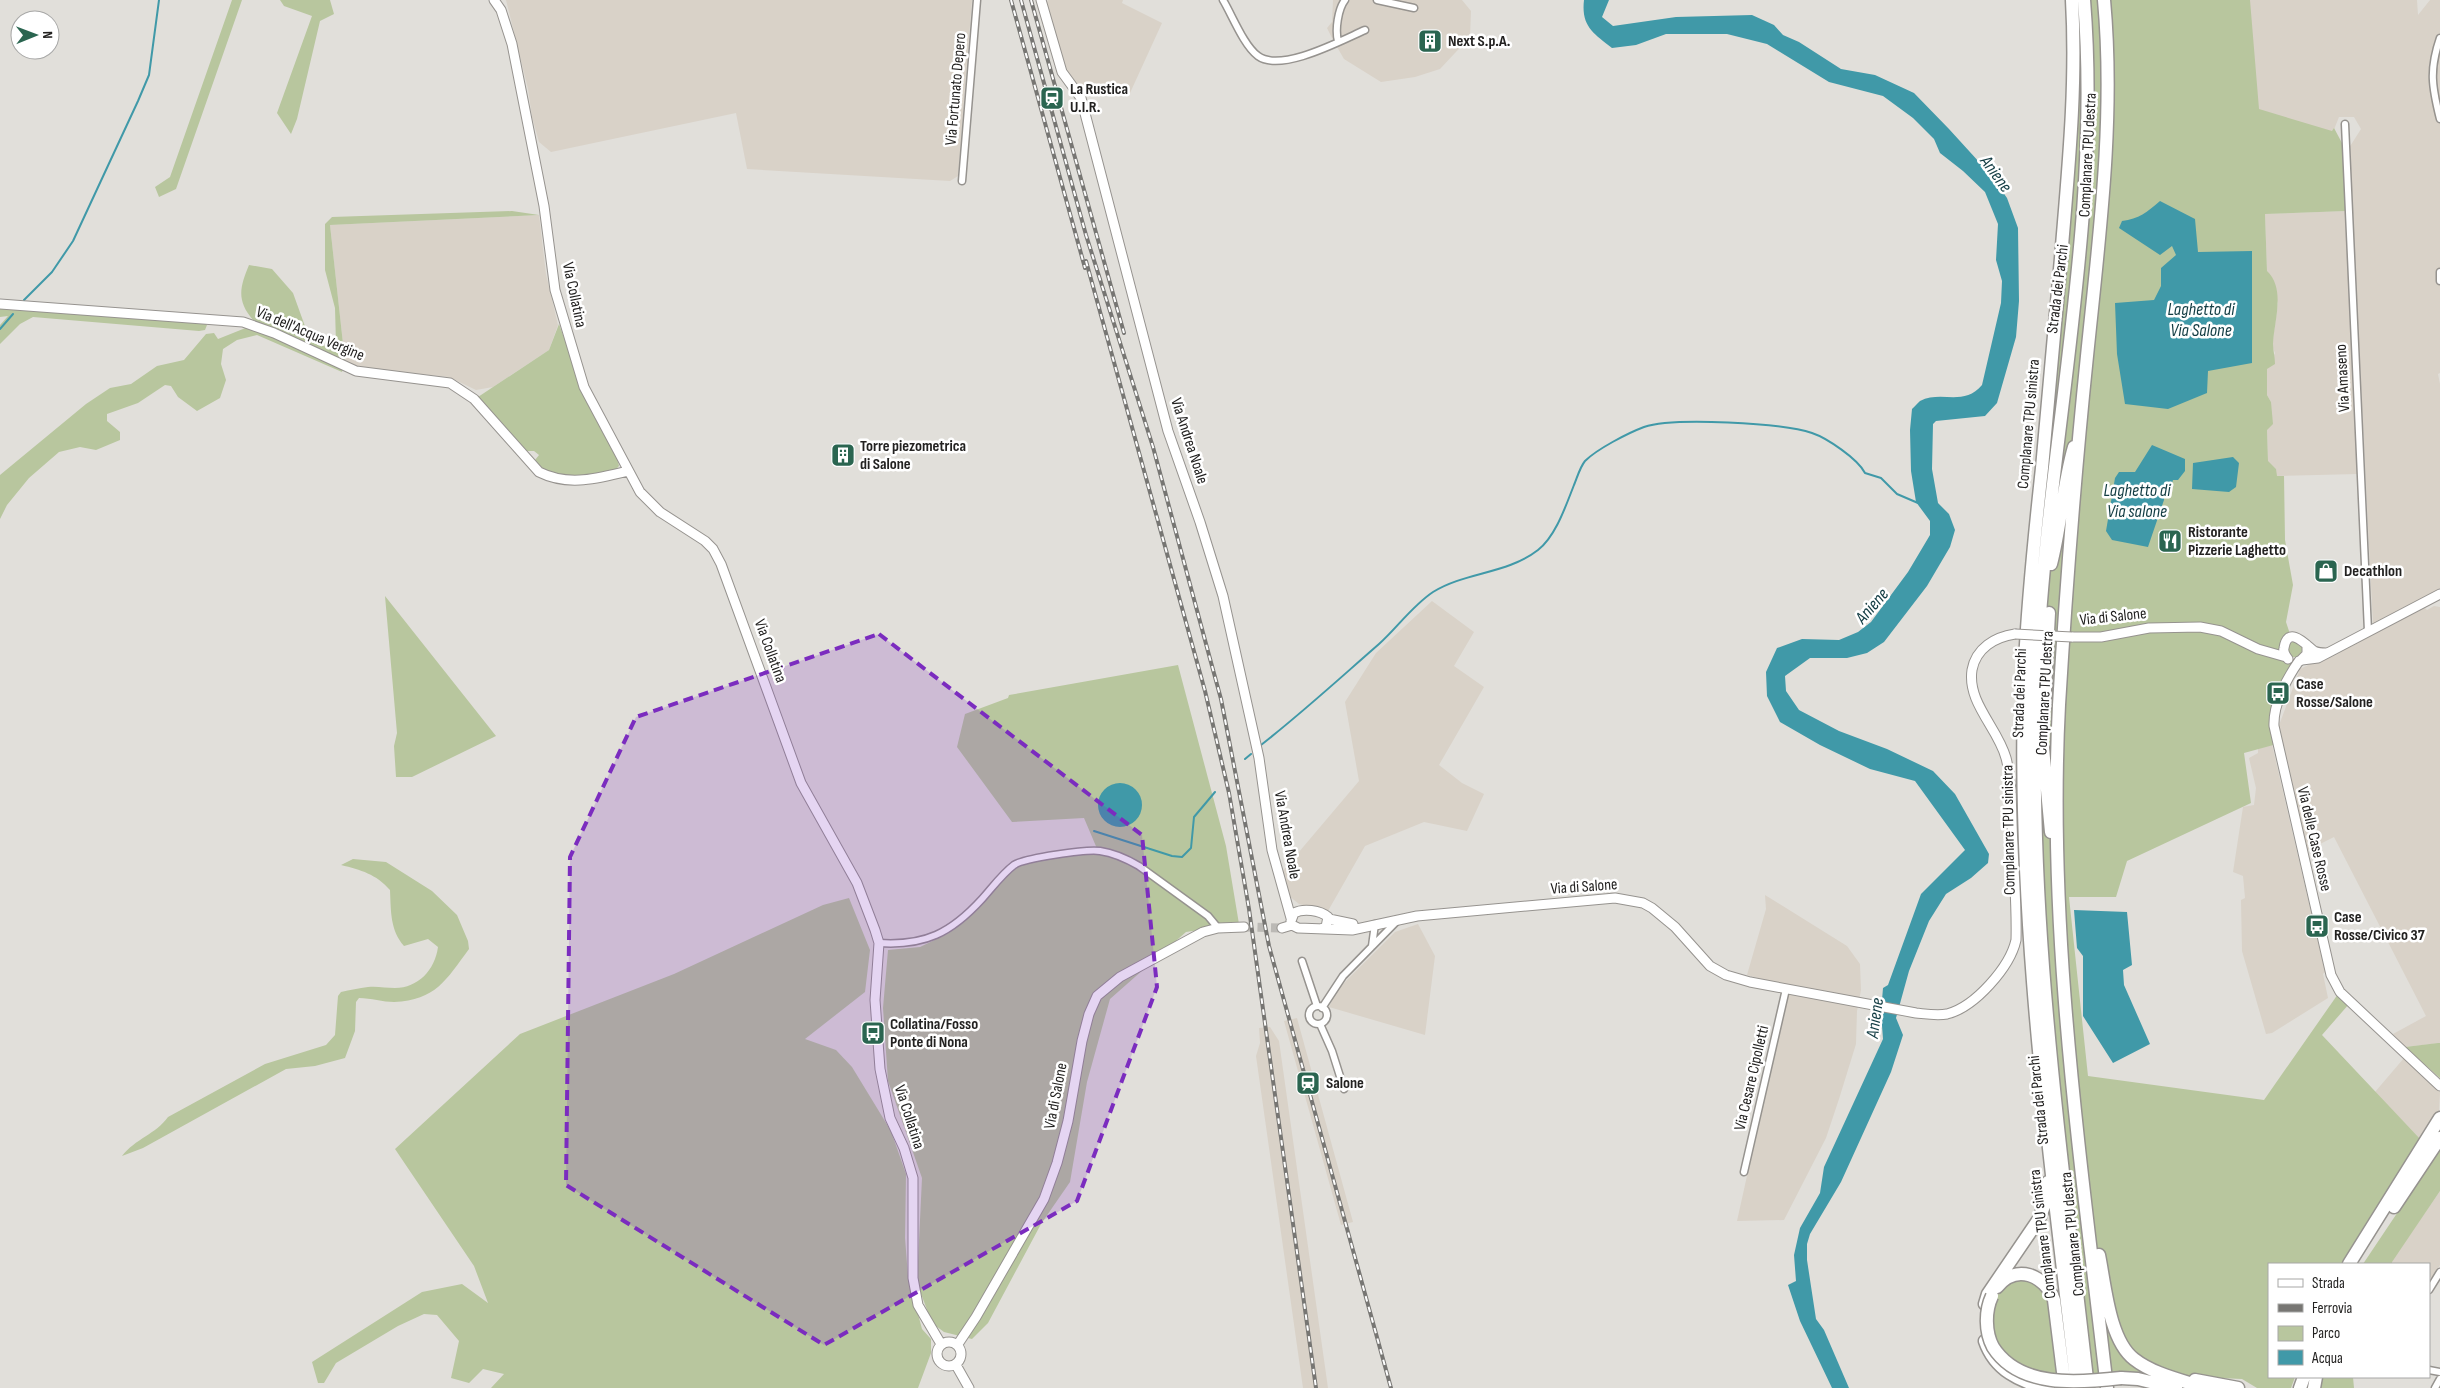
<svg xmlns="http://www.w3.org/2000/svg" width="2440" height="1388" font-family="'Sofia Sans Condensed',sans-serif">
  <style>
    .built { fill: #d9d2c8 }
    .green { fill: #b8c69e }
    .water { fill: #4099a8 }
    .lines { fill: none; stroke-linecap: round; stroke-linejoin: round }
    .stream { stroke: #4099a8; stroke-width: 2 }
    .secondary-tunnel { stroke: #bbb9b5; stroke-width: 9; stroke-dasharray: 9 4.5; stroke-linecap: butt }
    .street-casing { stroke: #96938f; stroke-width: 9 }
    .secondary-casing { stroke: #96938f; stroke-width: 11 }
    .highway-casing { stroke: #96938f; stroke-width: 15 }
    .street { stroke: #fff; stroke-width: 6 }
    .secondary { stroke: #fff; stroke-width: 9 }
    .highway { stroke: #fff; stroke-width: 12 }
    .rail-casing { stroke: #777673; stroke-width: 4 }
    .rail { stroke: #fff; stroke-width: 2; stroke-dasharray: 5.5; stroke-linecap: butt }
    .secondary-bridge-casing { stroke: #96938f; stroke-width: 11; stroke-linecap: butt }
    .highway-bridge-casing { stroke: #96938f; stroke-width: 15; stroke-linecap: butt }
    .secondary-bridge { stroke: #fff; stroke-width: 9 }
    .highway-bridge { stroke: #fff; stroke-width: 12 }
    .marked { fill: #7b2cbf; fill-opacity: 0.2; stroke: #7b2cbf; stroke-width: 4; stroke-dasharray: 10 6; stroke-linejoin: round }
    .labels { text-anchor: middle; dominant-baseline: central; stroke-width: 5; stroke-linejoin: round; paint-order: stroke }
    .poi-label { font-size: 16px; font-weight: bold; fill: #232221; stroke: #fff; text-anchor: start }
    .street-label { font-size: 16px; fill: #232221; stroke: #fff }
    .water-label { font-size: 18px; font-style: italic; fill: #123c43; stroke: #fff }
  </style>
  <rect width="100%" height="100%" fill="#e1dfda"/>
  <path class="built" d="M506,0h466l-14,176 -8,5 -203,-12 -11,-56 -185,39 -12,-10 -7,-25 -4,-28z
    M1048,0h75l-1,3 40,20 -32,70 -36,-5 -12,13 -17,-23 -21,-69z
    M1333,0h129l9,11 -1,26 -30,32 -25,8 -34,5 -37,-23 -11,-19 -6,-12 5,-6z
    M2249,0h168l1,15 12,-15h10v373l-2,1 2,10v207l-67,34 -24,-477 12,-19 -7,-12h-15l-6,15 -77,-19z
    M2346,211l12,263 -82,2v-7l-8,-7 -1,-32 4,-28 -4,-7v-26l8,-16 -3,-7 6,-43 -11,-32 -2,-57z
    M539,215l7,59 12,51 -9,25 -56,37 -17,3 -27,-13 -85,-9 -19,-6 -15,-137z
    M1432,601l42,31 -20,34 30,21 -45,78 23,18 22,11 -17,37 -43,-9 -59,24 -37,65 -29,-7 -10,-8 -7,-24 77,-91 -14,-79 31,-49z
    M2434,606l6,1v436l-35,4 -12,-13 33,-18 -92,-179 -28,14 -28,-123 22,-59 125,-61 2,2z
    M2270,736l55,236 -2,2 5,24 -56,35 -6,1 -24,-83 -1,-51 4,-2 -2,-22 -10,-4 10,-65 11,-2 2,-17 -7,-30 9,-5v-15z
    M1765,895l82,51 13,18 1,26 -4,21 -1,33 -17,55 -13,39 -42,82 -47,1 52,-235 -42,-11 19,-66z
    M1418,924l17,32 -10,79 -96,-28 8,-17 58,-58z
    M1297,1018l56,204 -12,3 -57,-204z
    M1270,1027l9,14 49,347h-25l-47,-332 4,-13 -1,-15z
    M2404,1058l36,34 -1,19 -17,30 -47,-49z
    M2440,1191v74l-8,13 -3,-2v-12h-37l-1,-2z"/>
  <path class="green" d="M232,0h10l-66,189 -17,8 -4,-10 15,-10z
    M280,0h50l4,14 -14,7 -23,98 -6,15 -14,-21 35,-97 -28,-10z
    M2068,0h182l9,109 73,22 2,-3 8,15 4,68 -81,3 2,57c19,18 7,50 6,73 0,6 2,13 2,20l-8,5v26l4,7 2,22 -6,6 1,31 8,8 1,7h7l1,64 8,45 -7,37 4,12v9l5,-2 8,6 -2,7 -4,3h-6l-2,18 -13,36 1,33 -33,9 7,50 -124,58 -11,36h-47l19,179 176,24 74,-106 11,10 -27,31 100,106 -76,123h-77v113h26l-4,11h-34l-15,-9 -112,-5 -58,5 -54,-594 51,-685z
    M512,211l27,4 -209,10 15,137 -92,-42c-17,-20 -13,-33 -4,-55l23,4 21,24 13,36 16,17 14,-2 -1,-36 -10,-38v-46l7,-7z
    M0,307l204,15 3,3 -2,5 -6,1 -166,-14 -13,7 -20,20v-19l8,-9 -8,1z
    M559,324l24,66 32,60 4,16 -5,5c-26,4 -62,16 -79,-11l4,-5 -5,-4h-7l-49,-54 71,-47z
    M248,327l21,6 74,36 -1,3 -85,-37 -20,5 -14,9 -2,15 5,16 -6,18 -23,13 -19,-14 -7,-11 -6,-1 -27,18 -31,11v7l13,11v8l-24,10 -16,-3 -21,5 -30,26 -22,27 -7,14v-44l86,-71 24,-16 21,-4 26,-18 27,-6 22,-26 8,-1 4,6z
    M385,596l111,140 -84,41h-16l-2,-31 3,-13z
    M1178,665l48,181 13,78 -53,8 -76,67 -23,83 -17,100 -29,42 -53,99 -16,16 -28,-7 -12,-9 -15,-40 5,-105 -34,-97 -5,-73 5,-58 32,-3 29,-14 42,-40 27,-30 80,-12 -14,-33 -72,4 -55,-75 8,-33 43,-16 1,-3z
    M353,859l33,3 46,29 25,24 11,26 1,8c-23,31 -33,51 -75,53 -11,0 -23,-4 -35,-4l-3,4 -1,29 -10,27 -30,8 -29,3 -143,79 -21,8c13,-17 34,-22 46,-39l97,-53 61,-19 9,-10 3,-39 3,-4c9,-2 18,-4 27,-5 9,-1 18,1 27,1 23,0 40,-18 43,-41l-10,-8 -24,7c-14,-16 -13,-35 -14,-56 -14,-16 -29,-20 -49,-25z
    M849,898l21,52 -5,42 -60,47 31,11 16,17 39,64 15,43 -1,64 3,38 14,53 9,10v14l-13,35h-427l13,-14 -21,-5 -14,14 -18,-5 8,-37 -22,-26 -13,-1 -26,12 -62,37 -12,20h-6l-6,-21 110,-70 40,-8 26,19 -14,-37 -79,-117 125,-115 154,-60 149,-69z
    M2440,1043v35l-35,-31 33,-4z
    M2440,1149v42l-48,71v2h-29z
    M2023,1277l24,13 12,89h-17l-43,-27 -9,-25 5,-28 10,-14z
    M2320,1377h33l1,11h-35z"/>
  <path class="water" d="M1584,0h25l-7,17 11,9 63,-9 76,-2 22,10 9,10 16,7 42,27 34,6 39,18 35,36 41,45 17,24 11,30 1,73 -3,36 -19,66 -12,13 -49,5 -3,3 -1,45 6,34 11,11 6,16 -5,17 -23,39 -43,56 -17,11 -20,5h-37l-25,18 1,15 13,19 40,21 48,18 46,22 22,23 34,60 -1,9 -17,15 -25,16 -17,27 -20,50 -13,47 7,17 -12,37 -50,110 -31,52 -3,10v16l9,59 8,11 25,58h-17l-32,-67 -12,-36 8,-4 -2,-26 6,-27 20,-35 4,-26 59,-128 -2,-27 2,-24 5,-3 33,-91 44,-44 -50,-69 -45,-12 -50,-24 -40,-23 -13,-26 -1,-24 11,-24 25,-9 37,1 19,-8 13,-10 37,-50 22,-37v-14l-14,-19 -5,-31 -1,-41 2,-21c2,-2 6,-6 8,-8 21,-11 44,6 62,-16l19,-82 1,-22 -6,-21 2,-36 -13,-32 -22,-21 -23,-18 -6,-14 -21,-21 -30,-22 -54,-14 -62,-38 -40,-10h-61l-30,11 -24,3c-19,-15 -31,-22 -28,-48z
    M2160,201l35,18 3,33 54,-1v112l-44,8 -1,22 -39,16 -43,-5 -8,-50 -2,-51 39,-3 7,-14v-18l15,-13 -4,-9 -12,9 -41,-27 3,-7c17,-2 25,-9 38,-20z
    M2152,445l33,14v12l-7,9h-5l-2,6 -6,-1 -1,15 -16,47 -36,-7 -6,-9 9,-53 4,-6h16z
    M2233,457l6,6 -3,24 -7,5 -37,-3 1,-26z
    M1098 805a22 22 0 1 1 44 0a22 22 0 1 1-44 0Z
    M2074,910l53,2 5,53 -9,5 1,15 26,59 -37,19 -30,-47v-60l-6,-8z"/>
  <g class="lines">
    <path class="stream" d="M24,300l28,-28 21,-31 65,-140 11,-26 10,-75
      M0,329l13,-15
      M1261,745c41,-32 79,-67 118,-101 18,-16 33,-38 54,-52 32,-20 74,-18 105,-42 18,-14 28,-45 36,-65 3,-7 6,-18 11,-24 12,-12 43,-28 59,-34 29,-10 139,-4 168,6 15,5 46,26 53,40l16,5 16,16 21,9
      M1245,759l6,-5
      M1094,831l78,25 10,1 9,-9 3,-31 21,-25"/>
    <path class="secondary-tunnel" d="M1244,927l38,1"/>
    <g class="street-casing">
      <path id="street" d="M1223,0c9,15 21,46 35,56 23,17 84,-16 107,-26
        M1377,0l37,8
        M2440,38c-11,32 -8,49 0,81
        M1338,41c-3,-11 0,-32 7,-41
        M2345,124l23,507
        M962,181l15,-181
        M2440,272v9
        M879,943c46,3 72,-10 103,-44 10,-11 20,-25 32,-34 10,-7 73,-16 86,-14 14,2 27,8 39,15l69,50 10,12
        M1372,946l3,-22
        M1302,961l15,45
        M1309 1015a9 9 0 1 1 18 0a9 9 0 1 1-18 0Z
        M1322,1008l21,-32 53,-54
        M1320,1024l12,27 12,38
        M1744,1172l42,-183
        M2429,1290l11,-18
        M2429,1370l11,2
        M2435,1388l5,-9"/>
    </g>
    <g class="secondary-casing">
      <path id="secondary" d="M494,0l7,10 11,34 32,162 11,84 29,97 56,105 20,20 45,29 8,8 8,15 80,219 56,100 18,47 4,13 -4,57 5,69 10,49 14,30 9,30v100l5,27 23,39
        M1041,0l21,72 19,26 87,333 32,91 23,74 36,162 13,92 19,68
        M0,304l243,18 31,11 82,38 94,12 24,16 65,73c30,15 59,6 89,-1
        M2072,637h29l48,-9 51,-1 21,4 37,18 28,8
        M2288,659c-3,-4 -5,-7 -4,-11 4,-25 24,-1 30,3 4,2 8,2 12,2
        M2302,660l16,-2 122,-64
        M2299,661c-12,17 -26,43 -25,65l57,249 9,17 100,94
        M2300,661l7,-7v-9
        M1329,919l24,5
        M1291,921l3,-8c9,-5 26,-3 34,4l-2,10 -5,2
        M1282,928l10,-3 6,3 54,2 65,-14 198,-18 28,5 9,5 23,19 35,39 16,9 24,7 166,31c10,1 21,3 31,1 28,-7 63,-47 69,-74 1,-32 -2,-64 -3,-95 -2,-29 0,-60 -7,-87 -8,-30 -39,-55 -34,-88 4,-22 23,-33 43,-36
        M937 1354a12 12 0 1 1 24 0a12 12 0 1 1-24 0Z
        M958,1344l18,-27 68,-118 13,-36 11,-42 14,-80 7,-27 8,-18 23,-19 83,-45 15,-4 26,-1
        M956,1365l13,23"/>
    </g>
    <g class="highway-casing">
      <path id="highway" d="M2072,0c5,87 -4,172 -11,258 -7,70 -13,140 -19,210 -7,64 -14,130 -17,195 -10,243 24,484 52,725
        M2084,0c18,222 -36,441 -47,662 -12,243 24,485 51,726
        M2104,0c11,119 -5,238 -17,356 -12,116 -21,233 -28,349 -12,228 22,456 48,683
        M2051,564c10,-39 12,-79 23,-117
        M2044,708l5,-95
        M2043,748l8,84
        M2394,1207l46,-69
        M2099,1255c6,29 10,85 35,104 19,15 47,21 71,29
        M2349,1264l91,-146
        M1997,1287c19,-24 48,-12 57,13l11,88
        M1985,1304l3,-10 51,-75 5,-13 4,-24
        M1985,1341c10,29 35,41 63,47
        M2121,1378l17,1 38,9
        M2195,1380l43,8
        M2300,1388l4,-11
        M2314,1388l2,-11"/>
    </g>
    <use href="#street" class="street"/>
    <use href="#secondary" class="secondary"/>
    <use href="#highway" class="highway"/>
    <g class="rail-casing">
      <path id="rail" d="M1011,0l74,268
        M1021,0l65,235 67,212 56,208 12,44 48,247 122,442
        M1031,0l93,333
        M1086,261l119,430 24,102 20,116 67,479"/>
    </g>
    <use href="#rail" class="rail"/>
    <g class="secondary-bridge-casing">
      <path id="secondary-bridge" d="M2015,634l57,3"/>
    </g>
    <g class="highway-bridge-casing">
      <path id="highway-bridge" d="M1992,1296c-7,15 -7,36 1,51 26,41 84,36 128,31"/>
    </g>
    <use href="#secondary-bridge" class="secondary-bridge"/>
    <use href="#highway-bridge" class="highway-bridge"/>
  </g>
  <path class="marked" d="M879,634l263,201 15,152 -80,214 -253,144 -258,-160 4,-328 66,-140z"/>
  <defs>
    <g id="building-square" transform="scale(1.25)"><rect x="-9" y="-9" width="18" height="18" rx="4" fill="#2a6550" stroke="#fff"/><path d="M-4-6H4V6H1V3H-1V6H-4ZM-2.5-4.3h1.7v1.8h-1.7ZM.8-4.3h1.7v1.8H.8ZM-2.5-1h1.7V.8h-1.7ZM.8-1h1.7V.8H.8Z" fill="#fff"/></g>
    <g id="station-square" transform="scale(1.25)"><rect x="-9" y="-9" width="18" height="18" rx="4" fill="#2a6550" stroke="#fff"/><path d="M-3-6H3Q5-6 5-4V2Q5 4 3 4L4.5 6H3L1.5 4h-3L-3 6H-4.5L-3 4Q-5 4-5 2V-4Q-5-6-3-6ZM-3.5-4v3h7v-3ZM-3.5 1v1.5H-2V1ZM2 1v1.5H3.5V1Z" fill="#fff"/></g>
    <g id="restaurant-square" transform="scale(1.25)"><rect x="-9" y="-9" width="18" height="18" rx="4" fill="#2a6550" stroke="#fff"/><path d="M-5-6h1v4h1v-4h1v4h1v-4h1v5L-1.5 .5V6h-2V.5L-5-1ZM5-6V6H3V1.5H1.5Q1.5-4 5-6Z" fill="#fff"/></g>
    <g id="shop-square" transform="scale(1.25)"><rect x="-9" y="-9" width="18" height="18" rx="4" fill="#2a6550" stroke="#fff"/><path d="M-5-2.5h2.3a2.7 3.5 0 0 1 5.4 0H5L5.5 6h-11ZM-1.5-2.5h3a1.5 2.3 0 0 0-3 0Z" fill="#fff"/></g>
    <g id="bus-square" transform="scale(1.25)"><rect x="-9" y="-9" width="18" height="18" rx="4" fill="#2a6550" stroke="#fff"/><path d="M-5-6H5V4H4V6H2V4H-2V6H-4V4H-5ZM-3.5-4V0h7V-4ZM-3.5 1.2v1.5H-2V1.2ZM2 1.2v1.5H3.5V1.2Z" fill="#fff"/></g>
  </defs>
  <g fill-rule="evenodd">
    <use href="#building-square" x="1430" y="41"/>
    <use href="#station-square" x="1052" y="98"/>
    <use href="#building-square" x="843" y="455"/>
    <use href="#restaurant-square" x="2170" y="541"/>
    <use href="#shop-square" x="2326" y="571"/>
    <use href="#bus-square" x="2278" y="693"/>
    <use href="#bus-square" x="2317" y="926"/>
    <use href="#bus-square" x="873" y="1033"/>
    <use href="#station-square" x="1308" y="1083"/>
  </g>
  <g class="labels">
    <g class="poi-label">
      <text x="1448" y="41">Next S.p.A.</text>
      <text x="1070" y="89">La Rustica<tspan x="1070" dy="18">U.I.R.</tspan></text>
      <text x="860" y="446">Torre piezometrica<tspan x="860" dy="18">di Salone</tspan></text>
      <text x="2188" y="532">Ristorante<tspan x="2188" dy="18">Pizzerie Laghetto</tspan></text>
      <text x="2344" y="571">Decathlon</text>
      <text x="2296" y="684">Case<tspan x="2296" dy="18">Rosse/Salone</tspan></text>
      <text x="2334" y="917">Case<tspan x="2334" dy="18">Rosse/Civico 37</tspan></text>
      <text x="890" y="1024">Collatina/Fosso<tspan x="890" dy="18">Ponte di Nona</tspan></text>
      <text x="1326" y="1083">Salone</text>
    </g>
    <g class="street-label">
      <text transform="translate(956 89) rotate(-85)">Via Fortunato Depero</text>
      <text transform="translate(2088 155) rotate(-87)">Complanare TPU destra</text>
      <text transform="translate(2058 289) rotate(-83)">Strada dei Parchi</text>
      <text transform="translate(574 295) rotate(78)">Via Collatina</text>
      <text transform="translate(310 334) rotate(23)">Via dell'Acqua Vergine</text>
      <text transform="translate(2343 378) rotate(-93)">Via Amaseno</text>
      <text transform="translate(2029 424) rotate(-85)">Complanare TPU sinistra</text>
      <text transform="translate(1189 441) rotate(72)">Via Andrea Noale</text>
      <text transform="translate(2113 617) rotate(-6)">Via di Salone</text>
      <text transform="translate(770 651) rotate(70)">Via Collatina</text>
      <text transform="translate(2020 693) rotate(-88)">Strada dei Parchi</text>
      <text transform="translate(2045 693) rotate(-87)">Complanare TPU destra</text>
      <text transform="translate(2009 830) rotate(-91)">Complanare TPU sinistra</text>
      <text transform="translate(1287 835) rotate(80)">Via Andrea Noale</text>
      <text transform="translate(2314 839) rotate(77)">Via delle Case Rosse</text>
      <text transform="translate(1584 887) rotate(-4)">Via di Salone</text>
      <text transform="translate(1752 1078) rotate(-77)">Via Cesare Cipolletti</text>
      <text transform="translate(1056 1096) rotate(-79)">Via di Salone</text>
      <text transform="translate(2039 1100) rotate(-96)">Strada dei Parchi</text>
      <text transform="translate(909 1117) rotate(72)">Via Collatina</text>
      <text transform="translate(2043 1234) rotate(-97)">Complanare TPU sinistra</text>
      <text transform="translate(2073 1234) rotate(-96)">Complanare TPU destra</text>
    </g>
    <g class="water-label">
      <text transform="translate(1996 174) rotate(54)">Aniene</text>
      <text x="2201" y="309">Laghetto di<tspan x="2201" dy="21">Via Salone</tspan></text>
      <text x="2137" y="490">Laghetto di<tspan x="2137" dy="21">Via salone</tspan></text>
      <text transform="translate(1872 606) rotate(-49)">Aniene</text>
      <text transform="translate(1875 1018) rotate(-82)">Aniene</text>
    </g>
  </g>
  <rect x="2268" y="1263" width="162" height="115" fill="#ffffff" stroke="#a7a7a6"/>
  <rect x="2278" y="1279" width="25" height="8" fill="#ffffff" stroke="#a7a7a6"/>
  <text x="2312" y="1288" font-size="15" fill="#232221">Strada</text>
  <rect x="2278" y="1304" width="25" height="8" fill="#777673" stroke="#a7a7a6"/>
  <text x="2312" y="1313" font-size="15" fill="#232221">Ferrovia</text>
  <rect x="2278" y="1326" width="25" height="15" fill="#b8c69e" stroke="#a7a7a6"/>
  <text x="2312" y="1338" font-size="15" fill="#232221">Parco</text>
  <rect x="2278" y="1350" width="25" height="15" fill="#4099a8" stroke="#a7a7a6"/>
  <text x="2312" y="1363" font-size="15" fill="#232221">Acqua</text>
  <g transform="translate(35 35) rotate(89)"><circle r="24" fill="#ffffff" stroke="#a7a7a6"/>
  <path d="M0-4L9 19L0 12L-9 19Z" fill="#2a6550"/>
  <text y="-8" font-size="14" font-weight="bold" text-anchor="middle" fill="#232221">N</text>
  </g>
</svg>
